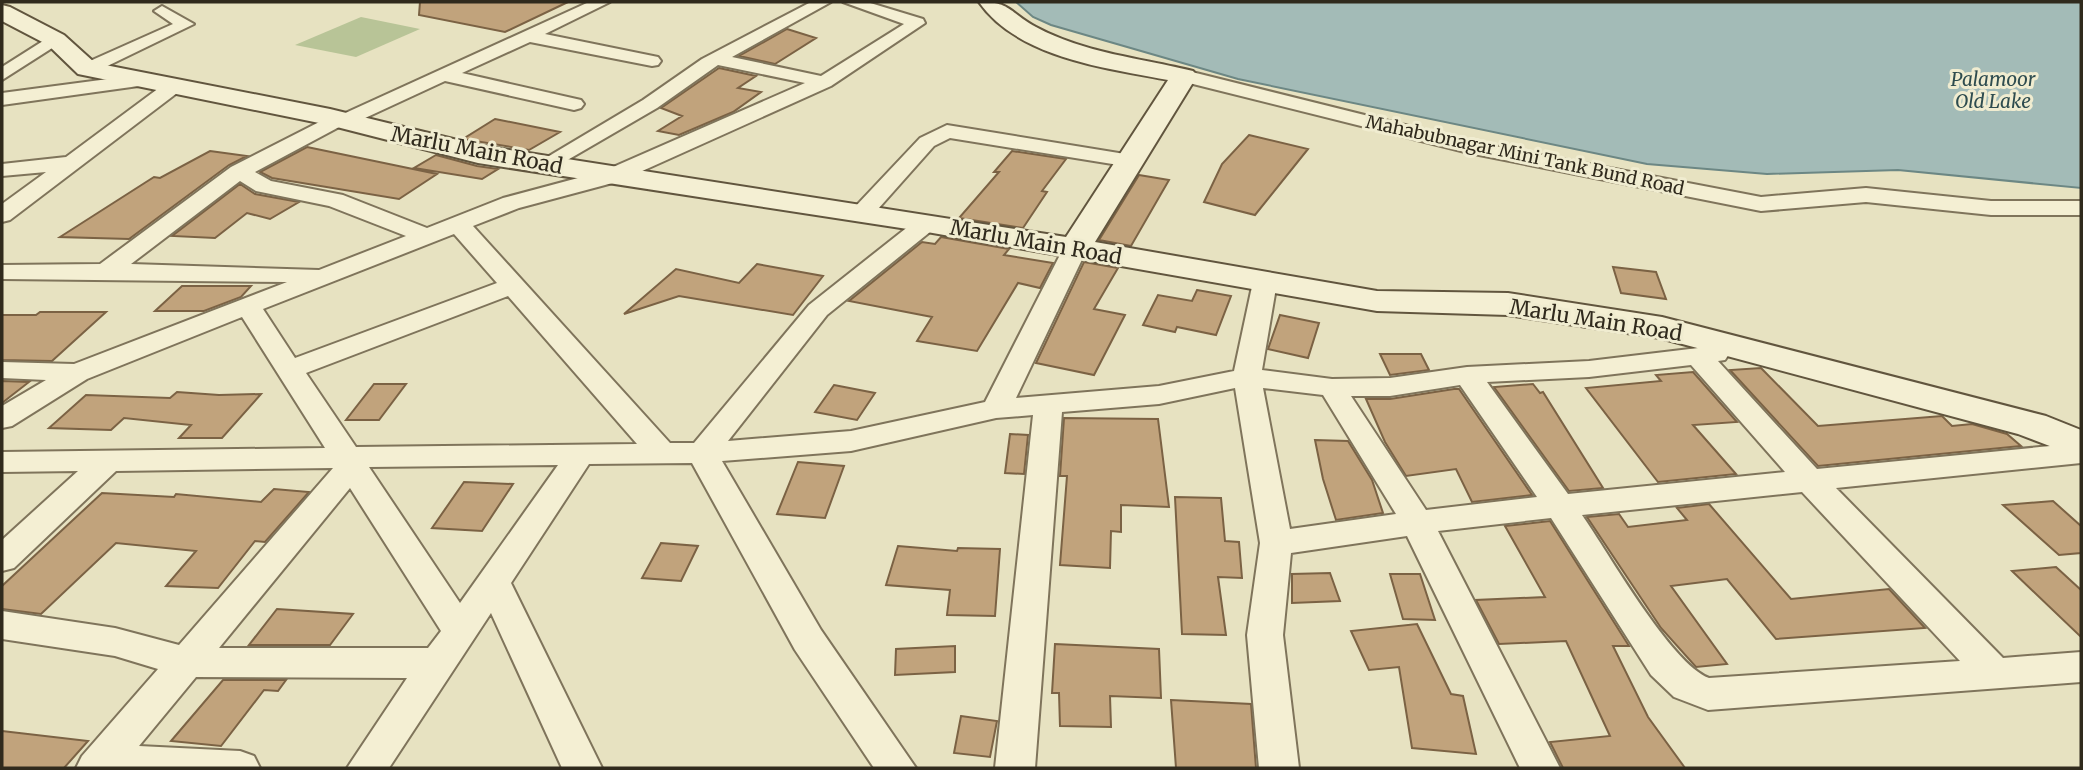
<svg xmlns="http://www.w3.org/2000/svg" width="2083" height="770" font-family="Merriweather,serif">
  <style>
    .green { fill: #b8c497 }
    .water { fill: #a3bbb7; stroke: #6c8784; stroke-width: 2 }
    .building { fill: #c1a37c; stroke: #7b6244; stroke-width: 2 }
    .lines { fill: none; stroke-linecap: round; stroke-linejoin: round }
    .street-casing { stroke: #7f745b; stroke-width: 4 }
    .secondary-casing { stroke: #61553e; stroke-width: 4 }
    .street { fill: #f4efd3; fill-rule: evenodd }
    .secondary { fill: #f4efd3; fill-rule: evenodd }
    .labels { text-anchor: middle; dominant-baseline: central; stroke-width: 6; stroke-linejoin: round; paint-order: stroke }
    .far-street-label { font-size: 18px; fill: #302a1d; stroke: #f0ecd0 }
    .far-water-label { font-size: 19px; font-style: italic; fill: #2e4c4f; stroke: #f0ecd0 }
    .street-label { font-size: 21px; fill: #302a1d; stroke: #f0ecd0 }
  </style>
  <rect width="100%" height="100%" fill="#e7e2c1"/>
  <path class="green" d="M361,17l59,12 -64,28 -61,-12z"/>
  <path class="water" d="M1016,2h1065v186l-183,-18 -131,4 -120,-10 -409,-85 -187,-54 -18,-8z"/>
  <path class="building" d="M420,2h148l-63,30 -86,-17z
    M787,29l29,9 -41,26 -36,-8z
    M719,68l37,8 -18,12 23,4 -28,20 -54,23 -21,-4 24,-15 -21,-8z
    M495,119l65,13 -31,18 -66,-11z
    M1249,135l59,14 -53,66 -51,-13 18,-38z
    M307,147l130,27 -38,25 -127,-21 -12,-6z
    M210,151l37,5 -18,9 -100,74 -69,-2 94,-60 6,1z
    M1012,151l54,8 -24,32 5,1 -24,36 -64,-10 40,-46h-5z
    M436,155l41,11 21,3 -16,10 -68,-11z
    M1139,175l30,5 -38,66 -32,-6z
    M240,184l15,10 44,8 -29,17 -23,-6 -32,25 -43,-2z
    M941,237l68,12 -5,6 49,8 -13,25 -22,-5 -41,68 -60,-10 15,-24 -83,-16 73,-59 13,2z
    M1084,262l34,6 -24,41 31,6 -31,60 -58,-12z
    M757,264l66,12 -30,39 -114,-19 -55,18 52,-45 63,14z
    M1613,267l43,5 10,27 -45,-6z
    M182,286h69l-10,11 -37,14h-49z
    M1197,290l34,6 -15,39 -39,-8 -2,5 -32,-7 15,-30 34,6z
    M40,312h66l-54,49 -50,-1v-45h34z
    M1280,315l39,8 -11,35 -40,-9z
    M1380,354h41l8,16 -39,5z
    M1761,368l57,58 124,-10 10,10 20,-2 35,10 14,12 -203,20 -88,-96z
    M1693,372l44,50 -44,3 43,49 -78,8 -72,-94 75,-7 -5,-6z
    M2,381l27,1 -27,21z
    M374,384h32l-27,36h-33z
    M1533,384l7,9 3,-1 60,96 -34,3 -75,-104z
    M834,385l41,8 -18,27 -42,-8z
    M1454,389h5l73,106 -60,7 -16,-33 -50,7 -21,-34 -19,-43h24z
    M177,392l42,3 42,-1 -39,44h-43l12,-13 -67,-7 -13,12 -62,-2 37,-33 84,3z
    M1064,418l94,1 11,88 -48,-2v27l-10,-1 -1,37 -50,-3 7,-89h-7z
    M1010,434l18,1 -4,39 -19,-1z
    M1315,440l33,1 24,39 11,33 -47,7 -13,-41z
    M798,462l46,4 -19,52 -48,-4z
    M464,482l49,2 -31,47 -50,-3z
    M274,489l35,3 -44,50 -10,-1 -37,47 -52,-2 30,-35 -80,-8 -75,71 -39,-5v-23l100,-93 72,4 2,-3 85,8z
    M1175,497l46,1 4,43 14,1 3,36 -24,-1 8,58 -44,-1z
    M2053,501l28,25v27l-22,2 -56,-50z
    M1709,504l82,95 98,-10 36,39 -149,11 -49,-60 -56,7 56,78 -31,3 -35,-39 -74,-111 32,-3 9,13 59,-7 -10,-12z
    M1550,521l79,125h-16l35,71 37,51h-122l-13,-26 60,-6 -44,-95 -67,3 -23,-44 69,-3 -40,-71z
    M661,543l37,3 -17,35 -39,-3z
    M898,546l59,5 1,-3 42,1 -5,67 -48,-1 3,-25 -64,-5z
    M2056,567l25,23v47l-69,-66z
    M1330,573l10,28 -48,2v-29z
    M1390,574h30l15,46 -32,-1z
    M277,609l76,5 -23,31h-81z
    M1417,624l34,70 12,2 13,58 -64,-6 -13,-81 -30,3 -18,-39z
    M1055,644l104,5 2,49 -51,-2 1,31 -51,-1 -1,-33h-7z
    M955,646v26l-60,3 1,-26z
    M223,680h63l-8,11 -14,-1 -43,56 -50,-5z
    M1171,700l80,4 5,64h-80z
    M961,716l36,5 -7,36 -36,-4z
    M2,731l86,10 -24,27h-62z"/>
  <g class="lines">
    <g class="street-casing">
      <path id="street" d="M589,2h21l-65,32 113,23 3,4 -3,4 -6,1 -122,-24 -68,31 119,27 3,4 -3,4 -7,2 -129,-29 -95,44 -9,1 -86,46 16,9 72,14 84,33 76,-30 101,-27 201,-88 -87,-18 -61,43 -105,61h-14l-4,-4 109,-65 59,-41 109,-57h20l-99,55 89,19 83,-52 -61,-22h24l56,17 2,4 -94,63 -211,95 -101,27 -46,18 197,217h24l115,-138 110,-87h16l3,5 -3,5 -108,87 -99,126 123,-10 134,-29 78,-153 4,-5h16l4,5 -71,149 143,-12 75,-15 19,-89 3,-5h18l3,5 -15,88 70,9 58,-1 77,-11 122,-6 126,-15 10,2 4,6 -4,6 -7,1 99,108 264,-26v20l-245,25 167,170 78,-6v30l-373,28 -34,-13 -23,-22 -100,-157 -113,13 122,237h-40l-113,-232 -116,17 -8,82 16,133h-40l-12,-133 13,-92 -25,-155 -76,16 -97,8 -27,356h-40l38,-353 -37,3 -145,33 -129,10 99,169 95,138h-42l-79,-118 -103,-187 -103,1 -78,119 91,185h-40l-71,-155 -102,155h-42l60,-90 -211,-1 -57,69 101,5 14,5 6,12h-184l6,-12 76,-87 -43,-13 -113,-17v-28l113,17 64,17 154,-177 -217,3 -102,97 -12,3v-31l76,-69 -76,1v-20l323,-4 -83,-131 -155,62 -75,47 -10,2v-22l44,-26 -44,-2v-16l72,2 213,-82 -285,-3v-14l98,-1 131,-97 100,-51 10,-1zM240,181l16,10 73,15 77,30 -87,34 -188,-6zM454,234l43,49 -202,75 -32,-49zM508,296l129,148 -281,3 -50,-74zM1691,365l94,107 -217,22 -81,-112 102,-5zM1460,385l77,112 -111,13 -75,-114h39zM1263,388l60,7 73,119 -106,15zM558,465l-98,138 -91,-136zM350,488l91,143 -13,17h-209zM1802,492l158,169 -251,17c-38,-14 -101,-126 -127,-163z
        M162,6l32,18 -101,49h-12l-3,-4 3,-4 92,-41 -19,-13z
        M54,34l9,5 -3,4 -58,37v-13z
        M1184,70l285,71 292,56 105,-9 125,13h90v14h-90l-125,-13 -105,9 -292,-58 -292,-73 -2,-4 2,-4z
        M146,74l9,6 -2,4 -151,21v-12z
        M174,80l9,6 -2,4 -171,130 -8,2v-18l44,-32 -44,4v-12l64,-7 101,-75z
        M947,125l184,30 11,6 -11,6 -181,-29 -16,8 -64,72h-16l-3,-5 3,-5 66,-70z"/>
    </g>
    <g class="secondary-casing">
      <path id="secondary" d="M979,2c31,-1 31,11 57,25 48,26 104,31 157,44l4,5 -102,166 282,49 131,2 154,24 384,99 35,14v28l-63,-24 -358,-96 -152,-23 -131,-4 -450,-79 -449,-69 -149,-38 -251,-51 -30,-29 -46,-24v-16l8,2 54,28 31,28 235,46 148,36 588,92 102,-157c-61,-12 -150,-22 -189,-78z"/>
    </g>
    <use href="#street" class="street"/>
    <use href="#secondary" class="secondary"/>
  </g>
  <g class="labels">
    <g class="far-street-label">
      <text transform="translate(1525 155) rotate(12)">Mahabubnagar Mini Tank Bund Road</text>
    </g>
    <g class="far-water-label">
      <text x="1993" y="79">Palamoor<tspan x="1993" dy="22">Old Lake</tspan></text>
    </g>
    <g class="street-label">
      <text transform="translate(477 150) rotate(11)">Marlu Main Road</text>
      <text transform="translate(1036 242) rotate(10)">Marlu Main Road</text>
      <text transform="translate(1596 320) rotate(9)">Marlu Main Road</text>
    </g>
  </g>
  <rect width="2083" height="770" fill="none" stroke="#302a1d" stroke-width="7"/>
</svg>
